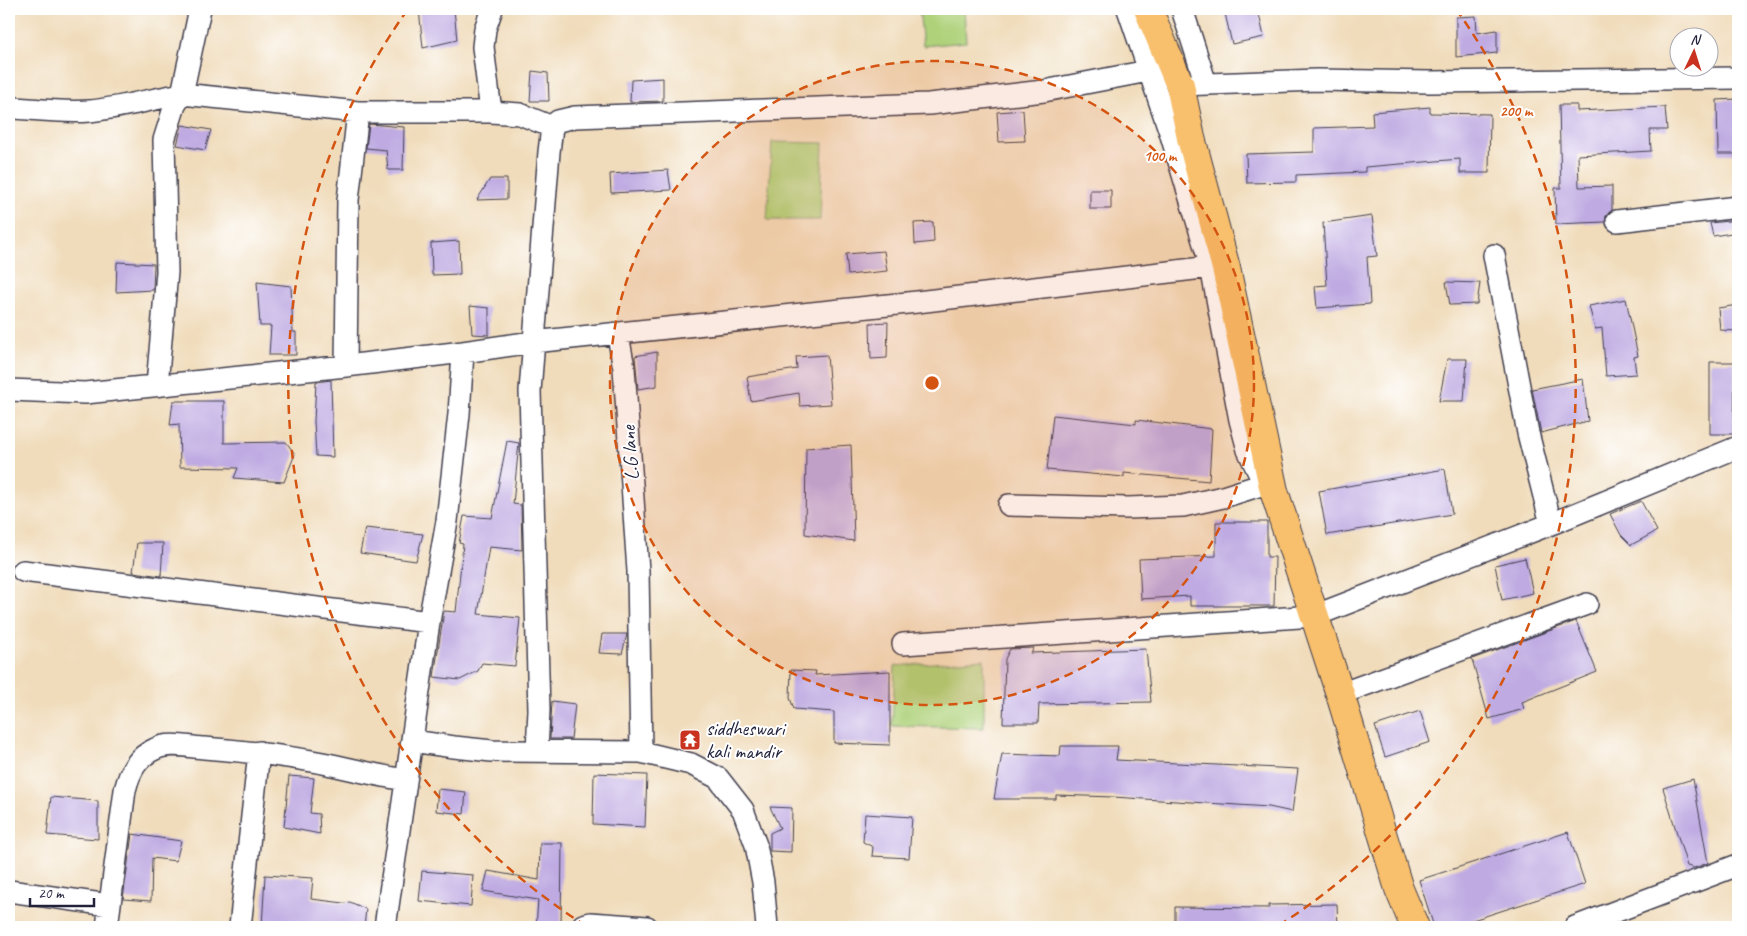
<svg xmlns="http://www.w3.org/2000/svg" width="1747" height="936" font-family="Caveat,sans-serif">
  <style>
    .green { fill: #aed179; stroke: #687a5a }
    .building { fill: #bfabe2 }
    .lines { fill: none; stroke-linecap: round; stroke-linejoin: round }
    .minor-casing { stroke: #413e4e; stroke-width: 24 }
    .major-casing { stroke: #413e4e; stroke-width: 30 }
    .minor { stroke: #fff; stroke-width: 21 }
    .major { stroke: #f8bf6c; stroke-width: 28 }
    .ring { fill: none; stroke: #d45411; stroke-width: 2.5; stroke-dasharray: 9 6 }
    .labels { text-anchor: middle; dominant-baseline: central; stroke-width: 4; stroke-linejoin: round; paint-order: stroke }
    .street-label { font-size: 20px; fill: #22223b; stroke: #fff }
    .poi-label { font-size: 20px; fill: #22223b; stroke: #fff; text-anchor: start }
    .centre { fill: #d45411; stroke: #fff; stroke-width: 2.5 }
    .ring-label { font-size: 15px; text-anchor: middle; font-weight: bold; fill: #d45411; stroke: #fff; stroke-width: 4; stroke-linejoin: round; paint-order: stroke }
  </style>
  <rect width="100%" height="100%" fill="#fff"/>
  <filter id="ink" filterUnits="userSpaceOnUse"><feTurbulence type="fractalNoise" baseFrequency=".02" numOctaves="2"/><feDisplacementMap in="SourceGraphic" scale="10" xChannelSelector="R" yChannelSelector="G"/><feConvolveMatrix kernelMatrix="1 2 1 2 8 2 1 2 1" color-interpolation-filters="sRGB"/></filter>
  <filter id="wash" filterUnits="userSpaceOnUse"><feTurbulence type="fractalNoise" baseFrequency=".0096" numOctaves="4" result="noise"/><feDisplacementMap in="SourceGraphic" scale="20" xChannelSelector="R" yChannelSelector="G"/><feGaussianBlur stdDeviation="1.12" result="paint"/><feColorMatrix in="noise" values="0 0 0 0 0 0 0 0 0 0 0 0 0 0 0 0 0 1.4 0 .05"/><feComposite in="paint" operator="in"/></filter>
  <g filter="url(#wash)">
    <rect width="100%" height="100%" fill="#f0dbba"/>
    <path class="green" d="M919,9h45l2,33 -43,4z
      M772,142l51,1 -3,77h-53z
      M984,659v69l-92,-2 3,-60z"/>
    <g id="blocks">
      <path class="building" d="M419,9h35l3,31 -34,8z
        M1224,9h34l6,28 -32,7z
        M1476,16l1,17 20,-3v23l-41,4v-40z
        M532,71l16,2 1,28h-19z
        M663,78v23l-33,1 1,-22z
        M1738,99v55h-20l-1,-54z
        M1559,105h18v6l88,-4 2,23h-17l1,21 -73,4 1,32 33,-1v24l-6,6 -1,6 -49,2 -1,-36h6z
        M1430,107v6l60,1 -1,59h-29v-14l-95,8v5l-69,3v7l-49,1 -1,-29 68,-2v-24l59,-2 -1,-14z
        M1023,110l2,31 -26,1 -2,-30z
        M369,124l35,3 -1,43h-15l-2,-20 -20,-2z
        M182,125l29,5 -6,20 -28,-5z
        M668,170l3,20 -60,3 -1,-19z
        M490,179h17v20l-30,1z
        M1090,190h21v19h-21z
        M1372,216l5,40 -10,1 3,47 -53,4 -2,-22 12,-1 -4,-62z
        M1738,220v12l-25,4 -3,-13z
        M933,222l1,20 -19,2 -1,-21z
        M459,241l1,33 -28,1 -1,-32z
        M884,251l3,20 -39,4 -2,-21z
        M117,262l37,2 -1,26 -37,2z
        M257,282l34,4 2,46h3v23h-27l2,-29h-11z
        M1446,282l34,1 -3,21 -27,1z
        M1626,299l12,57 -4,1 2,17 -30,2 -4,-48 -7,1 -6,-23z
        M1738,305v26l-18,-1 -2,-22z
        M470,306l19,2v27l-17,-1z
        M888,322l-1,36 -16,1 -1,-36z
        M657,352v34l-19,3 -3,-33z
        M827,355l4,49 -31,2 -1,-13 -48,8 -4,-24 50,-8 -1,-12z
        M1447,359h20l-3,42h-25z
        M1710,362h25l-1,72h-24z
        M1583,379l5,42 -47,12 -9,-44z
        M331,380l2,77 -17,-1 -2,-35 2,-39z
        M173,401h51v42l62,-1 9,12 -11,28 -50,-4 4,-10 -58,-1 -1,-43 -9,1z
        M1053,415l83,9v-4l76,9 -3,52 -85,-8v4l-77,-7z
        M507,441l12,2 -6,61 8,1 1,45 -33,-3 -11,67 42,4 -5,48 -33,-3 -4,8 -18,9 -26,-3 10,-66 12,1 7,-68 -4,-1 5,-27 28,2z
        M851,445l3,96 -49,-7 1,-86z
        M1445,469l7,45 -125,21 -8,-44z
        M1641,501l16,30 -26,14 -10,-10 -11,-21z
        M1216,522h51v35h8l-1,49h-84v-10l-49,3 -2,-40 77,-3z
        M365,528l58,6 -7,27 -56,-8z
        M137,543h26l-2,33 -28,-4z
        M1525,558l8,35 -31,7 -7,-35z
        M1576,621l21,51 -75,30 2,7 -35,10 -17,-60z
        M602,634h25l-5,20 -23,-1z
        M1034,648l-3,5 115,-4 5,53 -112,2 -1,19h-35l2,-64 5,-10z
        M791,670l25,1 -1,4 75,-4v74l-56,-2v-31l-40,-3 -4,-11z
        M552,701l23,3 -4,35h-21z
        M1420,711l10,31 -45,15 -10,-31z
        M1061,746h57l-2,14 182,9 -6,43 -23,-5 -156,-10 -57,-2v4h-62l8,-45 58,2z
        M594,773l53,2 -2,52 -52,-3z
        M289,776l25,2 -4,35 9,1 1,20 -36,-7z
        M1693,779l15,84 -14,5 -7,-2 -24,-78z
        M438,789l28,3 -2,22 -28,-3z
        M51,797l47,4v38l-51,-4z
        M770,807l22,1 -1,44 -21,-1v-18l10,-5z
        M865,814l47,3 -3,41 -37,-2 1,-9 -10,-5z
        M1568,832l17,52 -134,43h-17l-15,-47z
        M132,834l49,7 -5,20 -24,-3 -1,43 -28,-2z
        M540,843h22l-1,84h-25l2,-27 -55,-9 5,-20 51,9z
        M422,871l51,4 -2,31 -52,-5z
        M265,875l48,3 -2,21 33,4 6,-1 16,7 -2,18h-102z
        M1337,904l1,23h-163v-20l94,1v-3z"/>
    </g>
  </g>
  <g filter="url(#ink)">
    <use href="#blocks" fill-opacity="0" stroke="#413e4e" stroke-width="1"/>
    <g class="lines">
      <g class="minor-casing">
        <path id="minor" d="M1128,9l42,123 41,135 29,153 8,30 16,34 4,3
          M1182,9l24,75
          M1180,85l137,-5 113,2 308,-4
          M16,108c25,2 50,5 74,3 31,-3 61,-12 92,-17l176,18h133l29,2 32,13
          M491,112l-8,-65 2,-18 7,-20
          M1617,221l121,-14
          M1494,255l34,178 23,91
          M618,335l6,33 14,203 3,181
          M346,366l2,-166 10,-88
          M157,385l10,-113 -3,-132 11,-35 7,-11 18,-85
          M9,390l76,3 261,-27 117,-14 70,-10 384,-40 294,-35 15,1
          M1009,505l119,3 55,-2 40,-9 41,-13
          M23,571l406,51
          M903,644l411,-28 237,-92 187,-77
          M1340,694l247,-90
          M412,741l42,6 38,4 149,1 50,12 27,14 25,32 13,35 7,37 4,45
          M537,751l2,-41 -9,-319 19,-239 3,-25 6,-6 17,-4 354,-13 115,-13 104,-20
          M9,891l100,14
          M107,927l18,-137c5,-19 12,-33 30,-41 13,-7 34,-2 49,-1 41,3 83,8 124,16 26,6 51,12 78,16
          M240,927l19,-175
          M385,927l44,-305 18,-101 12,-107 4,-62
          M582,927l1,-2 7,-2 57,4
          M1575,927l163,-62"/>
      </g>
      <g class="major-casing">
        <path id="major" d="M1148,9l32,76 11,53 35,130 48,223 66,203 59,195 16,38"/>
      </g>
      <use href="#minor" class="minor"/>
      <use href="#major" class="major"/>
    </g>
  </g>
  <circle cx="932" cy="383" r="322" fill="#d45411" fill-opacity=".12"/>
  <g class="ring">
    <circle cx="932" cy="383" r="322"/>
    <path d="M586 926A644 644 0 0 1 408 9M1456 9A644 644 0 0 1 1278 926"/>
  </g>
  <defs>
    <g id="temple-square" transform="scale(1.125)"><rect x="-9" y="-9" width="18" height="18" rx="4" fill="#c8321e" stroke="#fff"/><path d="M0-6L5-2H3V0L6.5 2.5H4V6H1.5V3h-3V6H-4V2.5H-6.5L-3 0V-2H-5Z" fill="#fff"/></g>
  </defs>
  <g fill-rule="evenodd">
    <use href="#temple-square" x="690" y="740"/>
  </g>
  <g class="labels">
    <g class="street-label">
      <text transform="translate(630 453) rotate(-94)">L.G lane</text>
    </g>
    <g class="poi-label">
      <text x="706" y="728">siddheswari<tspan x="706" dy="23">kali mandir</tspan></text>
    </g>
  </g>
  <circle cx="932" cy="383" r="8" class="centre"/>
  <g class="ring-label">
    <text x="1516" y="116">200 m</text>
    <text x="1160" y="161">100 m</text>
  </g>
  <rect width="1747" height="936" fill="none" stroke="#fff" stroke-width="30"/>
  <g transform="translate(1694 52) rotate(4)"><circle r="24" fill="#ffffff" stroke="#a7a7b1"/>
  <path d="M0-4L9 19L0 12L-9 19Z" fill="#c8321e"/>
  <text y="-8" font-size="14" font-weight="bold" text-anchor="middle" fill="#22223b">N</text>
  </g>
  <path d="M30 898v8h64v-8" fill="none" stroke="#22223b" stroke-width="2.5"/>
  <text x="38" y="898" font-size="15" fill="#22223b" stroke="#ffffff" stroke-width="4" paint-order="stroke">20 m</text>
</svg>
